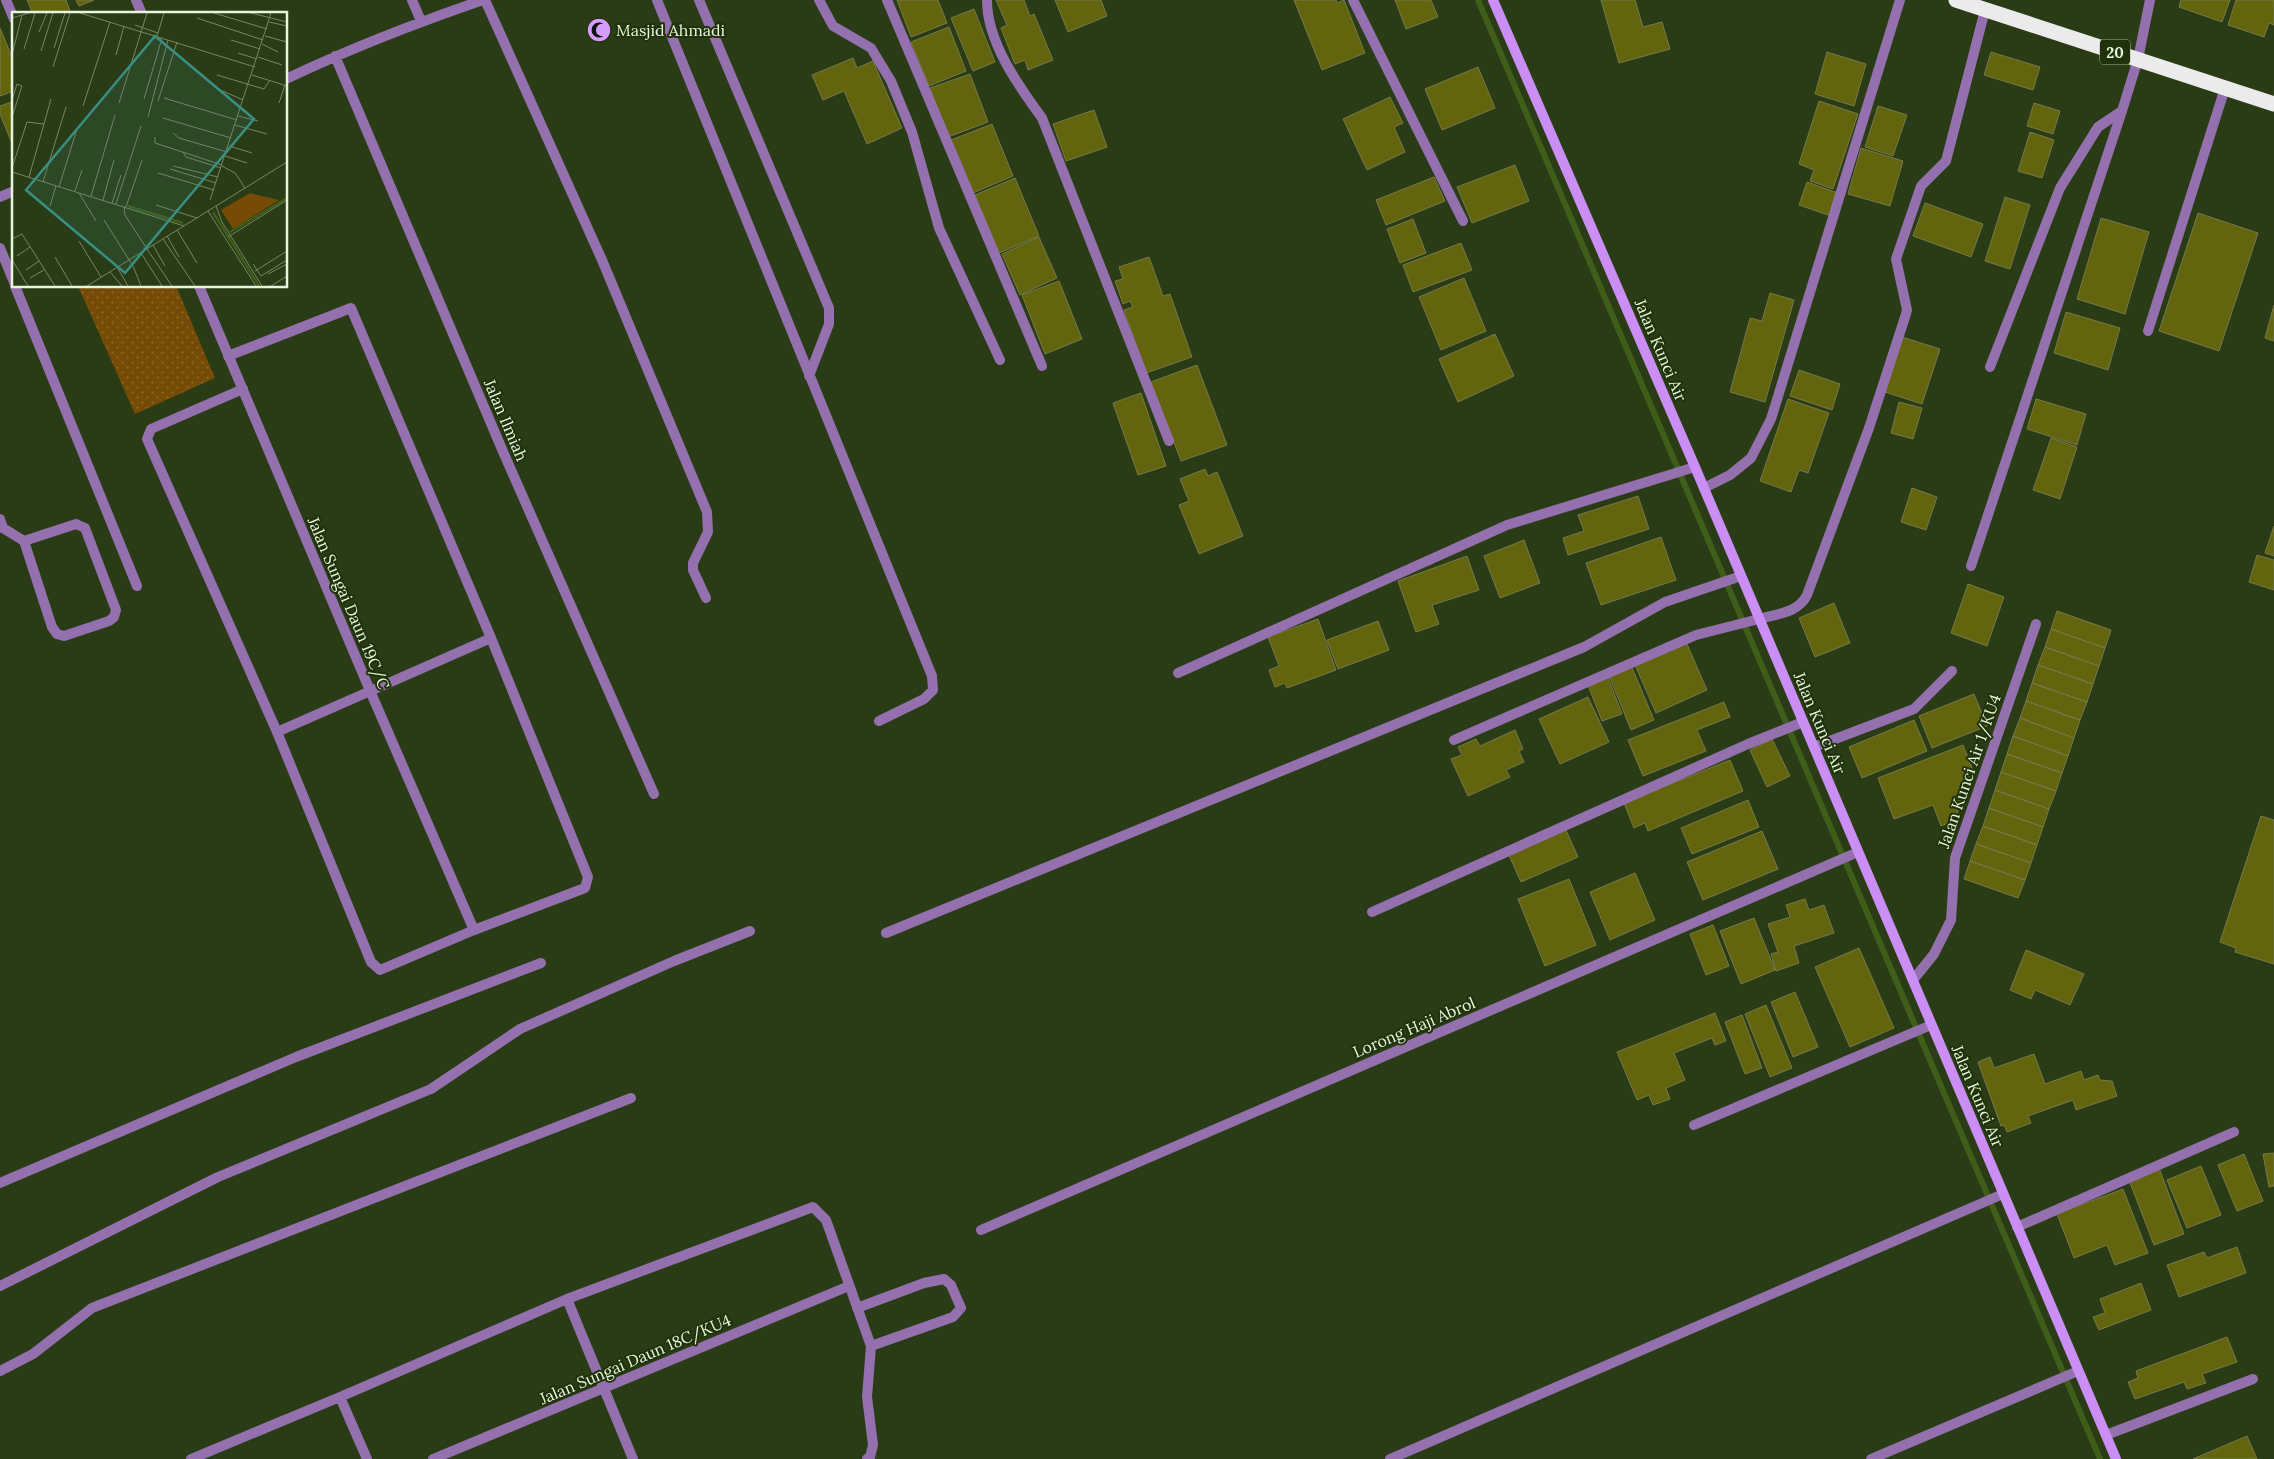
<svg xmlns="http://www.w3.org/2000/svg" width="2274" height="1459" font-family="Lora,serif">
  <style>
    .park { fill: url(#park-dots) }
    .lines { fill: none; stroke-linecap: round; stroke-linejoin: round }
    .stream { stroke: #3f5e1a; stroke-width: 6 }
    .building { fill: #63640e; stroke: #77794a }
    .lane { stroke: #9570af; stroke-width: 10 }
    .street { stroke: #9570af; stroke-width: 10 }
    .secondary { stroke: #cb8ef5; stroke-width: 10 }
    .highway { stroke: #ebebeb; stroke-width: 15 }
    .labels { text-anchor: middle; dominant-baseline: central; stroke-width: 4; stroke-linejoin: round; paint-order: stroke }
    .shield { fill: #20320a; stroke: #acba9e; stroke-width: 1 }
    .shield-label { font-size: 15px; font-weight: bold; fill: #e8f4dd }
    .poi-label { font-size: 16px; fill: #e8f4dd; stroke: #20320a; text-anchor: start }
    .street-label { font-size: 16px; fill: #e8f4dd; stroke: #20320a }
    .inset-river { fill: none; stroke: #3f5e1a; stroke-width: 2.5 }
    .inset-road { fill: none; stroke: #768665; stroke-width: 1 }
    .view { fill: #3a8f84; fill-opacity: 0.15; stroke: #3a8f84; stroke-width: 2.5 }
    .inset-edge { fill: none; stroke: #e8f4dd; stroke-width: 2.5 }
  </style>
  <defs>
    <pattern id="park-dots" width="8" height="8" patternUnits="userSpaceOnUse" patternTransform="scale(1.25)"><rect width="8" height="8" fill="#764b05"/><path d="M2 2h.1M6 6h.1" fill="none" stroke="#8a6629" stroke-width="1.8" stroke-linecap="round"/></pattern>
  </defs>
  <rect width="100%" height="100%" fill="#2a3c15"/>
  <path class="park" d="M78,286h98l39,92 -80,36z"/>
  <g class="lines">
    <path class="stream" d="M1478,0l622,1459"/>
  </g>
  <path class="building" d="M27,0h39l5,14h-38z
    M76,0h18l-15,6z
    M897,0h41l9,23 -36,14z
    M996,0h28l6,16 4,-2 19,46 -25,10 -3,-10 -10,4 -14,-36 6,-3z
    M1055,0h46l6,16 -39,16z
    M1294,0h42l1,3 7,-3 21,53 -43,17z
    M1395,0h36l7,17 -32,12z
    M1601,0h34l8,27 19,-5 8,27 -51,14z
    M2181,0h49l-8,22 -43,-15z
    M2236,0h38v25l-5,-2 -5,14 -36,-12z
    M974,9l21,53 -22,9 -22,-53z
    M949,27l17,44 -37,15 -18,-44z
    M0,28l14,34v29l-14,5z
    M1827,52l39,12 -12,42 -39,-12z
    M1991,52l49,15 -7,23 -49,-15z
    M853,58l4,10 16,-7 29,67 -35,16 -23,-53 -21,9 -11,-25z
    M1478,67l17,41 -53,22 -17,-41z
    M970,74l18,48 -40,15 -18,-49z
    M1390,97l13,26 -9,4 11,25 -38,18 -24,-51z
    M14,101v39l-3,1 -11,-27v-8z
    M1819,101l39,13 -25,75 -23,-8 4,-11 -15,-6z
    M2034,103l26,8 -7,23 -26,-8z
    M1878,106l29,9 -14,41 -28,-9z
    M1094,110l13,37 -41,14 -13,-37z
    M992,124l21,52 -40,17 -22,-53z
    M2030,132l24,8 -12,38 -24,-7z
    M1861,148l42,13 -13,45 -42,-12z
    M1515,165l14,36 -57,22 -15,-36z
    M1434,177l11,24 -59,24 -10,-25z
    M1015,178l24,58 -40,17 -24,-58z
    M1807,182l31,11 -7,23 -32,-11z
    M2005,197l25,8 -20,64 -25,-8z
    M1925,203l58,21 -12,33 -58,-21z
    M2198,213l60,20 -39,118 -60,-20z
    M2101,218l48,14 -24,82 -48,-15z
    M1413,219l13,34 -26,10 -13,-34z
    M1039,237l18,41 -37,17 -18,-41z
    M1461,243l11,27 -59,22 -10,-27z
    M1149,257l14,39 7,-2 22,63 -46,16 -22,-63 9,-3 -3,-6 -7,3 -8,-23 8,-2 -4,-12z
    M1464,278l22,53 -45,19 -22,-53z
    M1059,281l23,58 -37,15 -23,-59z
    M1770,293l24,7 -29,102 -35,-10 20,-74 12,3z
    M2274,305v36l-9,-3z
    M2066,312l54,16 -12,42 -54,-17z
    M1495,334l19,42 -56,26 -19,-43z
    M1902,337l38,12 -18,55 -37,-12z
    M1197,365l30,80 -46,16 -30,-79z
    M1799,370l41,14 -8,26 -42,-14z
    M1141,393l25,73 -28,9 -25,-72z
    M1788,399l41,14 -21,60 -9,-3 -8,22 -31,-11z
    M2036,399l50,15 -9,31 -50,-16z
    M1899,402l23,6 -9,31 -22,-6z
    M2051,438l26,9 -17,52 -27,-9z
    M1205,469l3,7 9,-4 26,64 -44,18 -20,-49 10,-4 -9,-22z
    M1912,488l25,9 -11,33 -25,-8z
    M1638,496l11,33 -81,26 -5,-17 21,-7 -6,-16z
    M2274,526v30l-9,-3z
    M1661,537l15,43 -75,25 -15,-42z
    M1524,540l16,43 -40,15 -16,-42z
    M2257,555l17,5v30l-25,-8z
    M1467,556l12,34 -47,15 7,19 -23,8 -18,-51z
    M1968,584l36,13 -17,49 -36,-13z
    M1834,603l16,40 -35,14 -16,-39z
    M2057,611l54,19 -6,18 -54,-19z
    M1318,619l18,51 -49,18 -2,-5 -10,4 -6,-17 10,-4 -11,-29z
    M1378,621l11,29 -51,19 -11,-29z
    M2051,629l54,19 -6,18 -54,-19z
    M1686,642l21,48 -51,23 -21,-48z
    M2045,647l54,19 -6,18 -55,-19z
    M1631,665l23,55 -23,10 -22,-55z
    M2038,665l55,19 -6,18 -55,-19z
    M1608,677l14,37 -20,7 -14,-36z
    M2032,683l55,19 -7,18 -54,-19z
    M1974,694l13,32 -55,22 -13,-32z
    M1588,697l21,45 -49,22 -21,-45z
    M2026,701l54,19 -6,18 -54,-20z
    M1724,702l6,15 -33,13 9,21 -63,25 -15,-36z
    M2020,718l54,20 -6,18 -55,-20z
    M1914,720l13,31 -65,27 -13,-31z
    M1515,730l8,19 -4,2 5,11 -18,8 4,7 -42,19 -17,-37 11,-4 -4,-8 18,-8 4,7z
    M2013,736l55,20 -6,17 -55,-19z
    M1772,739l18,37 -23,11 -17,-37z
    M1963,745l9,23 -17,52 -14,6 -8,-21 -39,14 -16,-41z
    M2007,754l55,19 -6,18 -55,-19z
    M1730,760l13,31 -95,40 -3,-8 -11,5 -10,-25z
    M2001,772l55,19 -7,18 -54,-19z
    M1995,790l54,19 -6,18 -54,-19z
    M1748,800l11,27 -67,27 -11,-26z
    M1989,808l54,19 -6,18 -54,-19z
    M2261,816l13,4v144l-39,-12 1,-4 -16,-6z
    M1983,826l54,19 -6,18 -55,-19z
    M1565,828l13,29 -57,25 -13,-29z
    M1762,831l16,38 -75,31 -16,-38z
    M1976,844l55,19 -6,17 -55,-19z
    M1970,861l55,19 -7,18 -54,-19z
    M1635,873l20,47 -45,20 -20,-48z
    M1569,879l27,66 -51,21 -27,-67z
    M1805,899l4,11 15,-5 10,28 -40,13 5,17 -23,8 -5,-17 7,-2 -10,-28 22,-7 -4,-12z
    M1754,918l21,52 -34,14 -21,-53z
    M1713,925l16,41 -23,9 -16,-41z
    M1859,948l35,80 -44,19 -35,-80z
    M2026,950l58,24 -14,31 -35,-15 -4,9 -21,-9z
    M1795,992l23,55 -25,10 -22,-55z
    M1766,1005l26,63 -22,9 -25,-63z
    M1715,1013l11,28 -11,4 -3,-7 -38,15 11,27 -19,8 4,11 -17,6 -4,-10 -12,5 -20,-48z
    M1742,1015l20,53 -17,6 -20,-52z
    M2034,1054l11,30 36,-13 3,9 14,-5 2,5 12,1 5,15 -41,14 -3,-10 -45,16 3,7 -24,9 -3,-7 -3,1 -23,-64 12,-5 4,11z
    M2274,1153v33l-5,1 -6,-33z
    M2244,1154l19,47 -26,10 -19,-46z
    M2201,1166l20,49 -34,13 -20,-48z
    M2159,1168l25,66 -30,11 -25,-65z
    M2123,1189l25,64 -33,12 -8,-20 -33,13 -17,-44z
    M2237,1247l9,26 -67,24 -12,-32 37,-13 3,6z
    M2141,1283l10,27 -52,20 -6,-13 12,-4 -5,-14z
    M2227,1337l10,25 -35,12 4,9 -19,6 -3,-7 -49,17 -7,-17 10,-4 -2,-7z
    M2247,1436l10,23h-64z"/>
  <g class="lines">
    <path class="lane" d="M0,248l14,34
      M15,286l122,300
      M2148,331l77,-243
      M228,356l123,-48 140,330 97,239 -3,11 -111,42 -94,40 -9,-8 -94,-230 214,-94
      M1990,367l70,-179 38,-61 24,-16
      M243,389l-92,40 -4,10 130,293
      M3,528l21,13 28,86 5,7 7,2 45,-15 5,-4 2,-7 -31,-82 -9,-4 -52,17
      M1759,619c18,-5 39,-6 48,-24l62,-167 36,-111 2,-7 -11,-51 25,-73 25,-25 39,-151
      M567,1299l246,-92 13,13 45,126 -4,51 6,48 -3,12 -3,2
      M857,1308l67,-25 20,-4 7,6 10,23 -8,9 -82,29
      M340,1397l227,-98 66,160
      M191,1459l149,-62 27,62"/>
    <path class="street" d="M6,0l8,19
      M136,0l6,14
      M412,0l9,21
      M485,0l117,260 105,252 1,20 -15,31v7l13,28
      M657,0l275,676 1,14 -9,9 -45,22
      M699,0l130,308v16l-20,52
      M819,0l14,26 38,22 20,33 21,51 27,96 61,132
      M887,0l155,366
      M987,0c0,42 31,85 55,118l127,323
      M1353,0l110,221
      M335,56l169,398 150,340
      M286,79c65,-31 130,-56 197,-79
      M0,197l14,-6
      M199,286l172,407 103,237
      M1704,488l26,-13 21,-17 20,-39 129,-419
      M0,519l3,9
      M1971,566l151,-455 16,-52 12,-59
      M1178,673l329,-148 188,-58
      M1454,740l242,-105 63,-16
      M1814,747l100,-38 38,-38
      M1372,912l376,-168 55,-22
      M886,933l698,-286 81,-45 76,-26
      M1913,980l21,-26 17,-34 4,-62 81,-234
      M1694,1125l237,-100
      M0,1183l296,-126 245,-94
      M2017,1227l217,-95
      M981,1230l877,-378
      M0,1286l218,-109 213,-88 89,-60 154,-68 76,-30
      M0,1371l33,-17 59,-46 539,-210
      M2106,1435l147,-56
      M433,1459l416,-173
      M1390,1459l613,-265
      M1871,1459l207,-88"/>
    <path class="secondary" d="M1493,0l202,467 421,992"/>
    <path class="highway" d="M1956,0l318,104"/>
  </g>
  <defs>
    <g id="mosque-disc" transform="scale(1.25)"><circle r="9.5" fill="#d49cfb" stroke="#20320a"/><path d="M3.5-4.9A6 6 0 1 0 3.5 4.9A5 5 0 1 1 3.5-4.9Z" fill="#111"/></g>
  </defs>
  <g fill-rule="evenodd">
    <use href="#mosque-disc" x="599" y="30"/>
  </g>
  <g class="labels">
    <rect class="shield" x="2100" y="39.5" width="30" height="25" rx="4"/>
    <g class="shield-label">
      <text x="2115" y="52">20</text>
    </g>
    <g class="poi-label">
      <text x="616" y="30">Masjid Ahmadi</text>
    </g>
    <g class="street-label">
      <text transform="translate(1661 350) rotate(67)">Jalan Kunci Air</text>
      <text transform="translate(506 420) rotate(67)">Jalan Ilmiah</text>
      <text transform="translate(349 603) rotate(67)">Jalan Sungai Daun 19C/C</text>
      <text transform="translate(1820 723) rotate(67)">Jalan Kunci Air</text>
      <text transform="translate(1969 771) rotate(-71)">Jalan Kunci Air 1/KU4</text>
      <text transform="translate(1414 1027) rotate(-23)">Lorong Haji Abrol</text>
      <text transform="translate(1978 1096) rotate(67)">Jalan Kunci Air</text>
      <text transform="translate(635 1359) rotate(-23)">Jalan Sungai Daun 18C/KU4</text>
    </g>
  </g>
  <g transform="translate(12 12)">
    <rect width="275" height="275" fill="#2a3c15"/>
    <path d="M238,181l29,7 -46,29 -12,-19z" fill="#764b05"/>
    <path class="inset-river" d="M116,194l55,17M201,200l46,74M218,220l57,-34"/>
    <path class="inset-road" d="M68,1l175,54M202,1l53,16M239,1l36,9M0,6l17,-5M185,6l66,22M257,10l18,4M123,13l23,8M27,20l8,-19M145,24l7,-23M253,24l22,6M219,28l29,9M250,32l16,8M42,36l11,-35M12,37l11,-36M29,39l12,-38M226,41l19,6M0,43l10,-40M104,43l8,-29M246,45l24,8M41,55l17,-54M205,63l47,14 6,-9M240,63l35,11M206,77l25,11M152,86l73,22M132,87l18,-61M0,88l5,-16 5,2 -10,31M146,89l19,-59M107,91l28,-90M267,91l6,-18M71,94l27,-84M226,104l20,5M136,105l20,-77M151,106l68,20M223,113l32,9M161,121l6,5 48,14M143,125v6l67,22M217,134l23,7M171,140l3,5 35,11M213,144l22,7M161,154l45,11M210,154l13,7 10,15M0,156l15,-46 17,2M158,157l46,14M0,160l172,54M146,161l56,17M17,165l22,-78M31,170l23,-75M47,175l18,-58M63,179l7,-21M67,181l17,28M79,184l24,-81M91,188l11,-40M198,188l61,-187M100,191l9,-28M104,192l25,-78M144,193l41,13M38,194l6,-20M112,194l1,9 22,34M204,194l6,16 40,64M114,195l16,-47M196,199l48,75M92,208l29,46 8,20M165,218l20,33M155,224l12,21M216,225l59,-37M0,227l10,-5 33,52M151,227l32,47M67,229l22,36M141,233l12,21M135,237l25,37M129,241l21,33M5,244l13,-9M43,245l17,29M0,248l16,26M241,252l8,12 26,-16M105,255l11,19M14,258l13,-9M243,259l32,-20M98,260l12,14M256,262l19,-10M18,266l14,-8M75,274l200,-124M259,274l16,-10"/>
    <path class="view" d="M143,24l99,83 -129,154 -99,-83z"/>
    <rect width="275" height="275" class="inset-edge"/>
  </g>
</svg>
